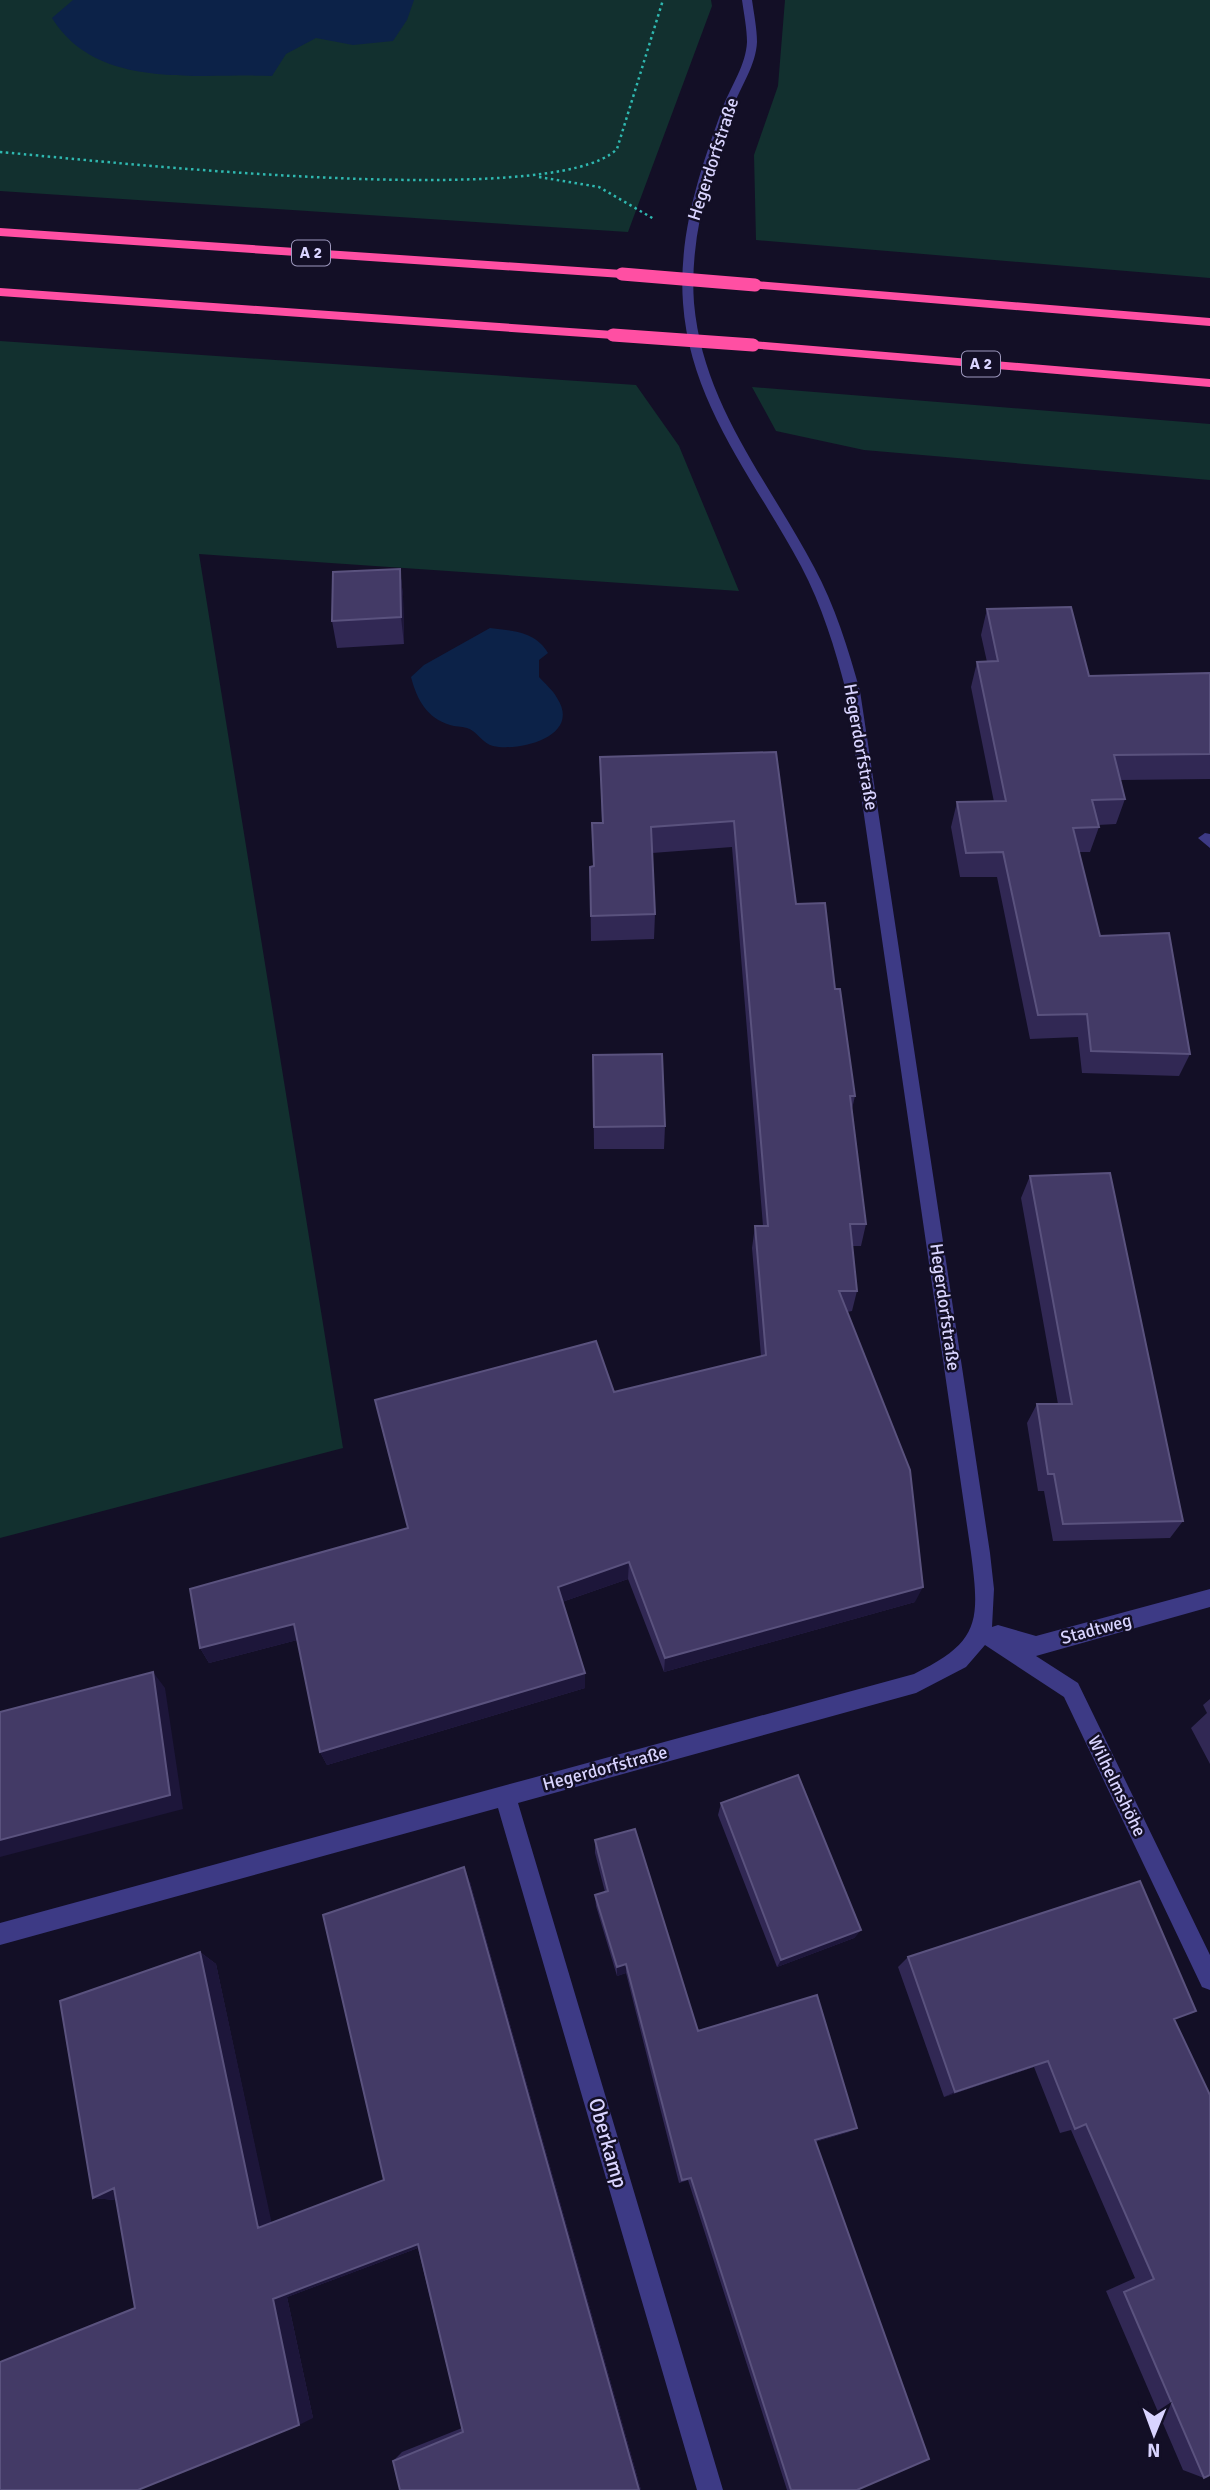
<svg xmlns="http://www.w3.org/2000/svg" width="1210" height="2490" font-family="Signika,sans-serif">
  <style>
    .green { fill: #12302f }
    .water { fill: #0c2248 }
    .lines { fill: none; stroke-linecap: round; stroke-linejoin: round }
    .path { stroke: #2fb8b0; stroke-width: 2.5; stroke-dasharray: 2.5 3.5; stroke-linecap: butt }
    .minor { fill: #3d3a85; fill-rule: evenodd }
    .highway { fill: #ff4fa3; fill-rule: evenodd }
    .highway-bridge { stroke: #ff4fa3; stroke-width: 13 }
    .wall { fill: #312854 }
    .shaded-wall { fill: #1d163a }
    .building { fill: #433a66; stroke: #5a527e; stroke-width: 2 }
    .labels { text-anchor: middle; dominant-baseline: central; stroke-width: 5; stroke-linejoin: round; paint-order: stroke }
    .shield { fill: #130f26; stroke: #9e99be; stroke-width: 2 }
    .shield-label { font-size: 16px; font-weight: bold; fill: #d9d4ff }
    .street-label { font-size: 18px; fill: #d9d4ff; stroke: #130f26 }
    .near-street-label { font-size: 21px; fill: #d9d4ff; stroke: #130f26 }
  </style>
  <rect width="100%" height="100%" fill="#130f26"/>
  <path class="green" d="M0,0h711l1,6 -84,226 -628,-41z
    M785,0h425v278l-454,-38 -2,-85 24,-69z
    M0,341l636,44 43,61 60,145 -540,-37 144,894 -343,90z
    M752,387l458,37v56l-346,-30 -88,-19z"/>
  <path class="water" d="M73,0h341l-7,20 -14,21 -40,4 -37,-7 -30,16 -14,22c-75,-3 -175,15 -220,-58z
    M490,628c22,3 45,3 58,25l-9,7v17c6,7 14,13 18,21 25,38 -37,54 -64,48 -10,-2 -16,-15 -26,-18 -6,-2 -12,-1 -17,-3 -23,-7 -33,-25 -39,-48l13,-12z"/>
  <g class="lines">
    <path class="path" d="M0,152c103,9 554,60 617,-3l46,-149
      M539,177l60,10 55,32"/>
    <path class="minor" d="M742,0h10c2,14 5,29 5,42 -1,23 -16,44 -24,65 -22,63 -44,128 -39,196 9,102 74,177 120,264 21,39 34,81 46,124l130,862 4,36 -2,38 6,-2 38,11 174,-47v18l-174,49 42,27 132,272v35l-8,-3 -138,-290 -79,-52 -19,22 -50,26 -398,110 205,687h-26l-199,-682 -498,137v-22l914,-249c66,-32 66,-52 57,-121l-125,-862c-11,-43 -24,-85 -45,-125 -46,-86 -111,-162 -118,-263 -5,-69 17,-133 40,-196 8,-21 23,-42 24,-65 0,-13 -3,-28 -5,-42z
      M1205,833l5,1v14l-12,-10z"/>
    <path class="highway" d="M0,228l622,42 7,4 -7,4 -622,-42z
      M755,281l455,37v8l-460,-38 -2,-3z
      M0,288l613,43 7,4 -7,4 -613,-43z
      M753,341l457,38v8l-462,-39 -2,-3z"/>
    <path class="highway-bridge" d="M622,274l133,11
      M613,335l140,10"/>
  </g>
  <path class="wall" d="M400,569l3,27 1,48 -67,4 -5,-27z
    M987,609l102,67 121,-3v106l-90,1 5,19 -9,25 -18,1 1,2 -9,25h-11l21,84 90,118 -11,22 -97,-3 -4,-36 -48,2 -33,-162h-37l-9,-50 6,-25h37l-23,-115 6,-25h10l-6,-27z
    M776,752l20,152 39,85 20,107 -3,13 14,115 -5,22h-9l5,45 -5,20 -5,1 68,290 -251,70 -36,-93 -66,23 23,86 -258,77 -7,-13 -23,-112 -88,23 -9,-15 208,-120 206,-136 147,-36 -9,-108 3,-22h8l-31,-379 -80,6 3,61 -1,25 -63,2 -1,-74 3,-1 -1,-43h10l-2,-66z
    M593,1055l72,71 -1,23h-70z
    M1030,1176l153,345 -13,17 -117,3 -9,-50h-6l-11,-68 10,-19h21l-37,-206z
    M1210,1699v65l-19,-36 16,-15 -4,-8z
    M721,1803l140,127 -7,8 -77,29 -59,-152z
    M595,1840l103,191 151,101 -34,10 42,348h-70l-99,-310 -9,3 -53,-210 -9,3 -21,-70 -1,-11 10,-3 -10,-39z
    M470,1882l171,608h-241l-7,-29 9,-9 60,-24 -44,-180 -131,49 26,121 -178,-110 -19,-108 -23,-2 107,-246 16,12 55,259 113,-43z
    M908,1957l267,63 29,458 -21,-8 -77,-179 29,-13 -64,-148 -11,3 -26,-66 -90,30 -46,-130z"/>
  <path class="shaded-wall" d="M400,569l3,27 1,48 -3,-27z
    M629,1562l-1,17 -69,24 -1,-16z
    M923,1587l-8,15 -251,70 1,-14z
    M294,1624l7,15 -92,24 -9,-15z
    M153,1672l12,16 18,121 -183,48v-17z
    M585,1673v15l-258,77 -7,-13z
    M464,1867l6,15 171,608h-2z
    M861,1930l-7,8 -77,29 4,-7z
    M200,1952l16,12 57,265 -15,-1z
    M626,1964v9l-9,3v-9z
    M1048,2061l-14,6 -90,30 11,-5z
    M857,2128l-8,4 -41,12 7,-4z
    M114,2188l21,3 -20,9 -22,-2z
    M418,2244l8,1 -139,52 26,121 -14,7 -26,-126z"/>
  <path class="building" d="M400,569l1,48 -69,4 1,-49z
    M1071,607l18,69 121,-3v81l-96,1 11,44 -33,1 7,27 -26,1 27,108 69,-3 21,121 -99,-3 -4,-37 -49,1 -35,-163 -37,1 -9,-51 49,-1 -29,-139 21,-1 -11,-52z
    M776,752l20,152 29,-1 10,86h5l15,107h-5l16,128h-16l7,67h-18l71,179 13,117 -258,71 -36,-96 -71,25 27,86 -265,79 -26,-128 -94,24 -10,-59 218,-61 -33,-128 221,-59 18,51 152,-37 -11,-129h13l-34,-405 -83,6 4,87 -64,2 -1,-49 4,-1 -2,-43h11l-3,-66z
    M662,1054l3,72 -71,1 -1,-72z
    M1110,1173l73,348 -120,3 -9,-50h-6l-11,-70h35l-42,-228z
    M153,1672l17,123 -170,45v-128z
    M798,1775l63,155 -80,30 -60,-157z
    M635,1829l63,202 119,-36 40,133 -42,12 114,319 -72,31h-66l-100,-312 -9,2 -56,-216 -9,3 -22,-72 13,-4 -13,-51z
    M464,1867l175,623h-239l-7,-29 70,-29 -45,-188 -145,55 26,126 -161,65h-138v-128l135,-54 -21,-120 -21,10 -33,-197 140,-49 58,276 126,-48 -61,-265z
    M1140,1881l56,130 -22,8 36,76v380l-6,3 -80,-186 30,-13 -68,-155 -11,5 -27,-68 -93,31 -47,-135z"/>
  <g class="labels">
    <g class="shield">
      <rect x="292" y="240.5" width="38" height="25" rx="5"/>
      <rect x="962" y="351.5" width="38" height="25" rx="5"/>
    </g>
    <g class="shield-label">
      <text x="311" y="253">A 2</text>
      <text x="981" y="364">A 2</text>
    </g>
    <g class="street-label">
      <text transform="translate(713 159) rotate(-72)">Hegerdorfstraße</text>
      <text transform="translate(861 747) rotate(80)">Hegerdorfstraße</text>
      <text transform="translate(945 1307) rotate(82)">Hegerdorfstraße</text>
      <text transform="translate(1096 1629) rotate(-15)">Stadtweg</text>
      <text transform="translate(605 1768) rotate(-15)">Hegerdorfstraße</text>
      <text transform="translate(1117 1786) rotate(64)">Wilhelmshöhe</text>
    </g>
    <g class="near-street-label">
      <text transform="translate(608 2143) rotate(74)">Oberkamp</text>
    </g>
  </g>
  <g transform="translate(1154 2434) rotate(181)" stroke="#130f26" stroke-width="5" paint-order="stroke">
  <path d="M0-5L12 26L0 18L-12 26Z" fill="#d9d4ff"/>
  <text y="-10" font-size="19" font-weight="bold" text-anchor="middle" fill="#d9d4ff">N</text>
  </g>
</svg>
